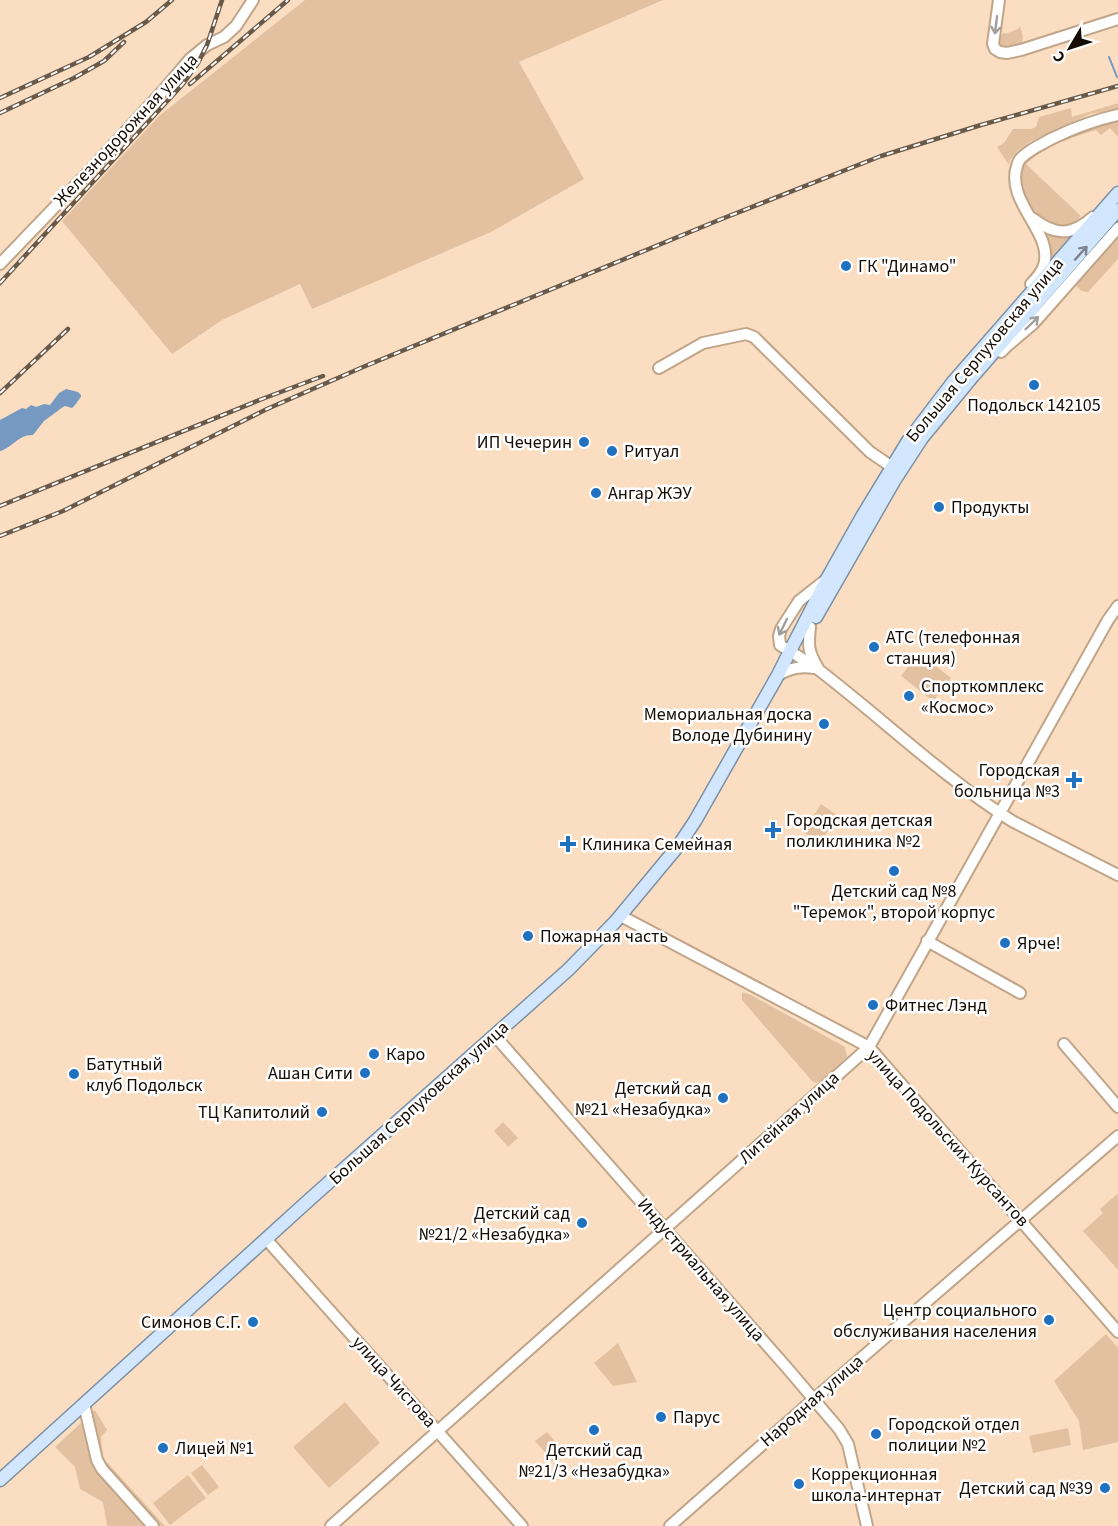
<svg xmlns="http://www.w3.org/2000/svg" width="1118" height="1526" font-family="'Source Sans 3',sans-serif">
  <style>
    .green { fill: #e3c1a0 }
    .water { fill: #7599c0 }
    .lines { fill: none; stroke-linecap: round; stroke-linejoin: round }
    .stream { stroke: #7599c0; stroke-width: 2 }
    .minor-casing { stroke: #c0a589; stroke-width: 14 }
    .major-casing { stroke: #7c90a6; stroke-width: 15 }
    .minor { stroke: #fff; stroke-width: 10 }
    .major { stroke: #d2e7fe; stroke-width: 12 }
    .rail-casing { stroke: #695949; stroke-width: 4.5 }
    .rail { stroke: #fff; stroke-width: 2; stroke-dasharray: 7; stroke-linecap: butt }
    .oneway { stroke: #a19e9b }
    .oneway2 { stroke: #7d848e }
    .poi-dot { fill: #2071c0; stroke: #fff; stroke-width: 2 }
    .labels { text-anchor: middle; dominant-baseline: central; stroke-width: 5; stroke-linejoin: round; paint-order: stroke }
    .street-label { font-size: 18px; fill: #150c04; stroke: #fff }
    .poi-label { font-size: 18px; fill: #150c04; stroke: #fff; text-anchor: start }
  </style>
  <rect width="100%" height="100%" fill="#fbdec1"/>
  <path class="green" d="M305,0h358l-144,62 65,117 -93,53 -179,77 -12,-25 -78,36 -50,34 -110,-133 97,-105z
    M1020,26l3,10 -1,9 -19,5 -8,-7 9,-11 1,2 13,-5z
    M1118,103v6l-28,5 -59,27 -14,10 -7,9 -1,5 -12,-18 7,-4 9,-14h18l5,-2 3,-10 32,-9 1,9z
    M1107,122h11v15l-8,-9 -9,7 -5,-5c-28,9 -47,14 -70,34l55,52c-6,5 -11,11 -19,12 -7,1 -24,-9 -29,-14 -8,-9 -20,-41 -10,-52 15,-16 63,-34 84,-40z
    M1118,232v27l-30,33c-7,0 -9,-3 -13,-8z
    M1044,233c12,5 21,6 33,1l-28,31 1,-15z
    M919,653l32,25 -18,23 -32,-25z
    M821,804l17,12 -18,27 -17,-11z
    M742,992l9,3 94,52 2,10 -25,23 -6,3 -4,-2 -70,-81z
    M503,1122l15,16 -10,9 -14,-16z
    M1117,1194l1,1v75l-35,-39 20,-18 -3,-4z
    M1106,1334l12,14v94l-35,8 -4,-29 -25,-40z
    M618,1343l19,39 -24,4 -19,-23z
    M345,1402l35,41 -51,45 -36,-41z
    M95,1410l12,20 -6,7 2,21 62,68h-58l-4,-24 -23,-13 -5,-22 -20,-20z
    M1068,1428l3,17 -38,8 -4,-17z
    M547,1432l19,22 -11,10 -20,-23z
    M202,1465l17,22 -11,8 -17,-22z
    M188,1475l18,23 -36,27 -17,-22z"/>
  <path class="water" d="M66,389l12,3 3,3v2c-4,4 -5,8 -9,11l-7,-2 -2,1 -19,14 -11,14c-14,-1 -21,13 -33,16v-31l22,-12 4,1 5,-4 5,2 8,-3 6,1 9,-12z"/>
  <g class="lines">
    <path class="stream" d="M1109,57l8,20"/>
    <g class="minor-casing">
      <path id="minor" d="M999,0l-6,44 2,5 5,3 7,1 14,-3 97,-31
        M1032,218c22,17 39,19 61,-1
        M0,264l96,-100 66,-72 28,-33 17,-14 17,-8 12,-11 17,-26
        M1031,284c5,-5 11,-12 13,-19 10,-32 -39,-63 -27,-99 1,-4 2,-6 4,-8 9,-9 21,-14 32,-20 21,-10 42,-18 65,-23
        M1001,352l6,-6 26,-22 85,-96
        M659,368l44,-25 43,-9 8,3 116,115 22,15
        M827,579l-28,22 -18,28 -2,7 1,9c13,8 27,16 39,25 65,50 124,107 193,151l106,54
        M810,627c-2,20 -2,24 8,41
        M778,675c13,-7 22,-9 36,-7
        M621,916l248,131 249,285
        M927,941l93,52
        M495,1036l293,333 51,60 9,15 19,82
        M1064,1044l54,63
        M266,1239l256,287
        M84,1404l13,56 5,9 51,57
        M331,1526l538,-479 239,-427 10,-14
        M670,1526l144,-127 304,-263"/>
    </g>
    <g class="major-casing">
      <path id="major" d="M816,617l78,-136 28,-43 51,-62 145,-166
        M0,1480l309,-280 259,-230 47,-48 64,-77 16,-24 83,-146 12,-24 37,-72 36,-64 45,-74 45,-59 165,-189"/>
    </g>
    <use href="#minor" class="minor"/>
    <use href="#major" class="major"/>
    <g class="rail-casing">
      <path id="rail" d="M190,84l98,-84
        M0,98l89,-41 57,-35 26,-22
        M0,113l74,-35 30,-17 20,-19
        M0,283l183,-199 15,-21 9,-18 15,-45
        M0,393l68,-64
        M0,506l262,-107 61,-23
        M0,536l63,-25 204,-102 96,-42 356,-147 162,-64 100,-31 137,-39"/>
    </g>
    <use href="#rail" class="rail"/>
  </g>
  <defs><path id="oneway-shaft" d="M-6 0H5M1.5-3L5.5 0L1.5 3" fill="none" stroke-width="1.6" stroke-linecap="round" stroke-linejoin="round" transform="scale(1.5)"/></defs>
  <g class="oneway">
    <use href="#oneway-shaft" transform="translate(996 25) rotate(97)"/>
    <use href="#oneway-shaft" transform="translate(1032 323) rotate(-44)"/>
    <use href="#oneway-shaft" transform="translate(783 627) rotate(116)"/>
  </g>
  <use class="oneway2" href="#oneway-shaft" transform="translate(1081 253) rotate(-48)"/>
  <g class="poi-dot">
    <circle cx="846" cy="266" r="6"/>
    <circle cx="1034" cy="385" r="6"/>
    <circle cx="584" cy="442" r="6"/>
    <circle cx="612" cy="451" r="6"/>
    <circle cx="596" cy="493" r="6"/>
    <circle cx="939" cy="507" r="6"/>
    <circle cx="874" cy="647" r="6"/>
    <circle cx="909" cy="696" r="6"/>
    <circle cx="824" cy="724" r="6"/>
    <path d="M1071 771h6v6h6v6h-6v6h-6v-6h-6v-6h6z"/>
    <path d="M770 821h6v6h6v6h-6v6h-6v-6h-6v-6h6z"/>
    <path d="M565 835h6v6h6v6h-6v6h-6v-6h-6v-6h6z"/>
    <circle cx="894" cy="871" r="6"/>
    <circle cx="528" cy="936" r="6"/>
    <circle cx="1005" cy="943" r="6"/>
    <circle cx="873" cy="1005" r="6"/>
    <circle cx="374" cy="1054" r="6"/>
    <circle cx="365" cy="1073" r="6"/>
    <circle cx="74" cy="1074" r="6"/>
    <circle cx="723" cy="1098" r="6"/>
    <circle cx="322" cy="1112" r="6"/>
    <circle cx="582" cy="1223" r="6"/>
    <circle cx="1049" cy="1320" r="6"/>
    <circle cx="253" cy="1322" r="6"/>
    <circle cx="661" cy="1417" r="6"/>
    <circle cx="594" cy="1430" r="6"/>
    <circle cx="876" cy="1434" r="6"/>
    <circle cx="163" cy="1448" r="6"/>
    <circle cx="799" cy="1484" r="6"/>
    <circle cx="1105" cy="1488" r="6"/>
  </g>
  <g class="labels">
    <g class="street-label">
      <text transform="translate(126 130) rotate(-47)">Железнодорожная улица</text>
      <text transform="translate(985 350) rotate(-50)">Большая Серпуховская улица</text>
      <text transform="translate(419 1103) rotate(-42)">Большая Серпуховская улица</text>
      <text transform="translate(789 1118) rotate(-42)">Литейная улица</text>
      <text transform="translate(948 1138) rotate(48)">улица Подольских Курсантов</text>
      <text transform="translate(701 1270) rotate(49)">Индустриальная улица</text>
      <text transform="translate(394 1382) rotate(48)">улица Чистова</text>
      <text transform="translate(812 1401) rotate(-41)">Народная улица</text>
    </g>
    <g class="poi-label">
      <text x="858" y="266">ГК "Динамо"</text>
      <text x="1034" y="405" text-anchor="middle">Подольск 142105</text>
      <text x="572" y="442" text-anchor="end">ИП Чечерин</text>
      <text x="624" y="451">Ритуал</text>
      <text x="608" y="493">Ангар ЖЭУ</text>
      <text x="951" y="507">Продукты</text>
      <text x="886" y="637">АТС (телефонная<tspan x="886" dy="21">станция)</tspan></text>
      <text x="921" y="686">Спорткомплекс<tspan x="921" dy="21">«Космос»</tspan></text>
      <text x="812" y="714" text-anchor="end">Мемориальная доска<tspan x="812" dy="21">Володе Дубинину</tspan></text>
      <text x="1060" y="770" text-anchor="end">Городская<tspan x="1060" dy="21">больница №3</tspan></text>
      <text x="786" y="820">Городская детская<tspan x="786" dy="21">поликлиника №2</tspan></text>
      <text x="582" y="844">Клиника Семейная</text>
      <text x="894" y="891" text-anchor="middle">Детский сад №8<tspan x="894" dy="21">"Теремок", второй корпус</tspan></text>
      <text x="540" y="936">Пожарная часть</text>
      <text x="1017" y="943">Ярче!</text>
      <text x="885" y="1005">Фитнес Лэнд</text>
      <text x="386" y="1054">Каро</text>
      <text x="86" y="1064">Батутный<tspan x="86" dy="21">клуб Подольск</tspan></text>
      <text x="353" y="1073" text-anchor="end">Ашан Сити</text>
      <text x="711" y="1088" text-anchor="end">Детский сад<tspan x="711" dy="21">№21 «Незабудка»</tspan></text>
      <text x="310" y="1112" text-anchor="end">ТЦ Капитолий</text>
      <text x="570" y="1213" text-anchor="end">Детский сад<tspan x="570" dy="21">№21/2 «Незабудка»</tspan></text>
      <text x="1037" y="1310" text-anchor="end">Центр социального<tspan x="1037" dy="21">обслуживания населения</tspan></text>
      <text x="241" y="1322" text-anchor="end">Симонов С.Г.</text>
      <text x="673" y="1417">Парус</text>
      <text x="888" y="1424">Городской отдел<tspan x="888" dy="21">полиции №2</tspan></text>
      <text x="175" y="1448">Лицей №1</text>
      <text x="594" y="1450" text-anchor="middle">Детский сад<tspan x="594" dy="21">№21/3 «Незабудка»</tspan></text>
      <text x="811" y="1474">Коррекционная<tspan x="811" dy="21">школа-интернат</tspan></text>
      <text x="1093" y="1488" text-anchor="end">Детский сад №39</text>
    </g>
  </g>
  <g transform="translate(1070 48) rotate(231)" stroke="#ffffff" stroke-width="4.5" paint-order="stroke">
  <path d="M0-4.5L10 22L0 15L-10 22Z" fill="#150c04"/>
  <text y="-9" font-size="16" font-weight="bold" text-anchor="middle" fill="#150c04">С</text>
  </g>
</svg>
